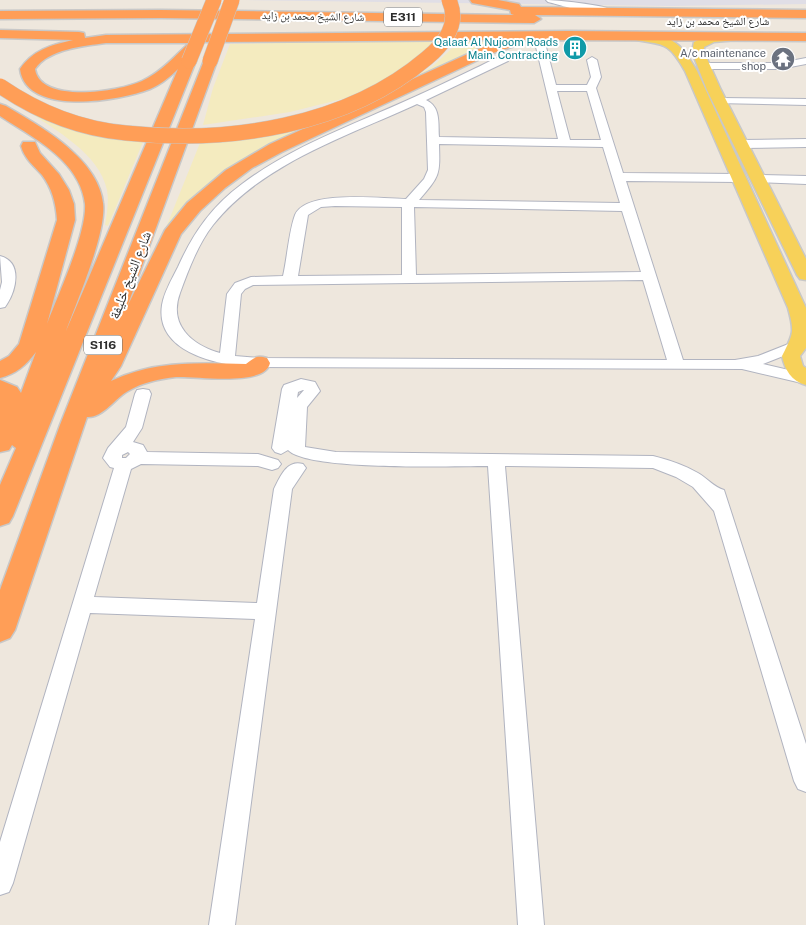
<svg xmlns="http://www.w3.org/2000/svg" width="806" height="925" font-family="'Public Sans','Noto Naskh Arabic',sans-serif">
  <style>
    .industrial { fill: #e0dee6 }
    .sand { fill: #f4ebbf }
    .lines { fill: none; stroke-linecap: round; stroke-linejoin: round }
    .minor-casing { stroke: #b1b4c0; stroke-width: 2 }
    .major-casing { stroke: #c8c8c8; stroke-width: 3 }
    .highway-casing { stroke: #c8c8c8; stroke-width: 3 }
    .minor { fill: #fff; fill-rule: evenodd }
    .major { fill: #f7d159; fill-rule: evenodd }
    .highway { fill: #ff9e57; fill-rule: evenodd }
    .highway-bridge-casing { stroke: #c8c8c8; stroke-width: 16; stroke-linecap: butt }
    .highway-bridge { stroke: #ff9e57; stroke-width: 15 }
    .labels { text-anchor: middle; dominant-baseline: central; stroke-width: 4; stroke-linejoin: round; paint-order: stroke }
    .far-street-label { font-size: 11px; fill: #2c2c2c; stroke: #fff }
    .far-culture-label { font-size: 11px; fill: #0d838f; stroke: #fff; text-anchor: end }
    .far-worship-label { font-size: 11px; fill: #5b616d; stroke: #fff; text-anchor: end }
    .shield { fill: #fff; stroke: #6b6b6b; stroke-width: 1 }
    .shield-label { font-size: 12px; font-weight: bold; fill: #2c2c2c }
    .street-label { font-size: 14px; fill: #2c2c2c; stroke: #fff }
  </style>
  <rect width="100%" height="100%" fill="#eee7dd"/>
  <path class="industrial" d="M245,0h561v4l-135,2z"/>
  <path class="sand" d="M522,38l-22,5 -217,99 -118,88 37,-92 47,-4 139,-43 44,-24 30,-28z
    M439,40l-42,35 -51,23 -56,14 -87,13 10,-37 17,-44z
    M26,110l119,27 -37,89 -3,-1c2,-12 4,-23 2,-35 -8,-37 -52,-60 -81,-80z"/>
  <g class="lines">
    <g class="minor-casing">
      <path id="minor" d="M546,0c9,0 58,5 63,9 -11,9 -48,-4 -61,-7z
        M541,44l5,3 10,38h31l4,-8 -4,-17 5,-3 5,3 4,17 -5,11 27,85 115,1 6,4 -6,4 -112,-1 57,179h52l23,-4 38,-15 5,2 3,3 -3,3 -38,15 43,10v10l-64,-15 -495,-2c-33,-3 -92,-16 -85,-62 2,-13 10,-26 16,-38 15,-34 34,-61 64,-83 53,-40 119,-62 179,-90 19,-9 37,-17 55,-26 9,-4 18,-10 28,-12l5,3 -1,2 -82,39c15,7 12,23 13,37l119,2 -22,-92zM557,91h30l14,49h-31zM417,104l7,3 2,5 2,58 -4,9 -18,20c-24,0 -100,-10 -111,16 -6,16 -8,44 -12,61l-32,1 -16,6 -8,11 -7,59c-28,-8 -52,-28 -40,-60 8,-22 18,-49 33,-68 49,-62 135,-89 204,-121zM439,144l164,3 17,56 -201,-3c21,-24 21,-25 20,-56zM335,206l67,1v68l-104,1 10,-61 13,-8zM414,207l208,4 19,61 -225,3zM643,280l24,80 -408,-2 -24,-2 6,-62 4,-5 8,-4z
        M806,58v6l-26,5h-77l-5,-3 5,-3h77z
        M720,98l86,1v6l-90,-2 -2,-2z
        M806,139v8l-66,1 -6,-4 6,-4z
        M757,175l49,1v8l-53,-2 -2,-3z
        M0,256c23,6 16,34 7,48l-2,3 -5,1v-18l2,-8z
        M301,379l14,3 5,9 -13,16 -2,40 31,5 317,4c16,4 31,9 45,17 10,6 16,14 26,17l82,254v48l-8,-3 -4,-8 -80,-270 -21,-24 -17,-10 -23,-9 -148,-2 39,459h-26l-30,-459c-36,0 -180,5 -200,-16l-7,4 -6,-2 -3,-4 10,-59 2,-4zM303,390h1l-7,8 1,-6z
        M143,389l6,1 2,4 -9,34 -9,14 10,3 4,7 111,2 20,6 3,4 -3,4 -6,2 -14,-4 -117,-2 -10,5 -37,128 163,6 17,-114c6,-12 13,-30 29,-25l3,4 -14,21 -57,436h-26l46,-306 -165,-6 -77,270 -4,9 -9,3v-53l114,-374 -4,-1 -7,-9 5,-10 18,-21 9,-33 2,-4zM128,452l2,2 -4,4h-4v-3z"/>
    </g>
    <g class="major-casing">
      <path id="major" d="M636,32c37,5 42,7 61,39l109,237v40l-6,8 3,10 3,2v17c-15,-4 -21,-15 -24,-29 11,-22 13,-23 6,-48l-103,-237c-18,-32 -22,-25 -53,-32l-2,-3 2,-3z
        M732,33l4,1 2,3 -2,3 -22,2 -10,5v5l17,38 85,169v21l-6,-1 -3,-4 -90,-185 -15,-38 2,-10 17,-7z"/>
    </g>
    <g class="highway-casing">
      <path id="highway" d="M470,0h28l21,4 2,3 285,3v8l-271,-3 6,4 -7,4 -373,-5 -161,1v-8l161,-1 353,5 -3,-1 -1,-4 -38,-7z
        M0,30l79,2 5,1 1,5 21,-3 462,-4 238,2v8l-292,-1 3,3 -2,3 -22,7 -211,99 -30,16 -27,20 -25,23 -19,23 -60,132 -10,15c44,-21 88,-18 135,-17 8,-6 10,-9 21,-6l3,5c-5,24 -73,13 -94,14 -17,2 -33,5 -48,14 -13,7 -25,27 -41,26l-72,213 -5,8 -10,4v-52l60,-165 145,-367h10l2,3 -90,246 38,-77 22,-27 39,-33 44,-26 213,-97 23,-7 -304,2 -1,5 -10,10 5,4 -183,455 -4,7 -9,3v-41l16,-37 -4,-3 -3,5 -9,2v-72l17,7 4,6 15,-41c-10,13 -20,22 -36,26v-17l9,-5 10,-12 38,-124c-1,-17 -5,-32 -15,-45 -8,-9 -18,-17 -21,-29l2,-4h12l5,11 19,21 10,16 5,14 1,16 -28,104c11,-29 40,-91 38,-120 -2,-17 -11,-32 -23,-44 -18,-18 -41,-30 -62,-44v-12l6,2c23,14 49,28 69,48 13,12 26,30 28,49 4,29 -26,98 -37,128l112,-262c-8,8 -18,16 -28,20 -31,12 -124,28 -130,-20 13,-19 31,-24 53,-29l-73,-2zM106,43h83c-14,13 -29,30 -47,38 -24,11 -102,23 -107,-12 13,-20 49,-23 71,-26z"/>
    </g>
    <use href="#minor" class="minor"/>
    <use href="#major" class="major"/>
    <use href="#highway" class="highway"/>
    <g class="highway-bridge-casing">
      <path id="highway-bridge" d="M189,61l25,-61
        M210,61l22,-61
        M0,86c38,26 80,43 126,47 103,11 221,-7 301,-75 18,-15 33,-34 22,-58"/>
    </g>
    <use href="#highway-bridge" class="highway-bridge"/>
  </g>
  <defs>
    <g id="building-disc" transform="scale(1.25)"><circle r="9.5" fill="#0f9aa8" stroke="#fff"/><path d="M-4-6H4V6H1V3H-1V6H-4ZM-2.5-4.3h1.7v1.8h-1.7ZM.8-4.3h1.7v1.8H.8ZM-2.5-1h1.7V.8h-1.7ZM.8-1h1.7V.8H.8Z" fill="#fff"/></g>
    <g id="temple-disc" transform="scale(1.25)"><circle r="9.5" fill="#6b7280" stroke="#fff"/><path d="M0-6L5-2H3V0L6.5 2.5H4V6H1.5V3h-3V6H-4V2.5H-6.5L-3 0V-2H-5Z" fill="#fff"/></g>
  </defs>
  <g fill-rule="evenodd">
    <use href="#building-disc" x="575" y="48"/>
    <use href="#temple-disc" x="783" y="59"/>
  </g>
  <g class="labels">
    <g class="far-street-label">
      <text transform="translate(313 16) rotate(1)">شارع الشيخ محمد بن زايد</text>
      <text x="718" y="21">شارع الشيخ محمد بن زايد</text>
    </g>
    <g class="far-culture-label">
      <text x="558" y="42">Qalaat Al Nujoom Roads<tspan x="558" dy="13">Main. Contracting</tspan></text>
    </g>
    <g class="far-worship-label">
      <text x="766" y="53">A/c maintenance<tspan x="766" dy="13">shop</tspan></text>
    </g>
    <g class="shield">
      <rect x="384" y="7.5" width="38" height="19" rx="4"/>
      <rect x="84" y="335.5" width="38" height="19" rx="4"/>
    </g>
    <g class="shield-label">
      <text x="403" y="17">E311</text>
      <text x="103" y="345">S116</text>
    </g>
    <g class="street-label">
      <text transform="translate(130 275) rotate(-69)">شارع الشيخ خليفة</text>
    </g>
  </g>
</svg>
